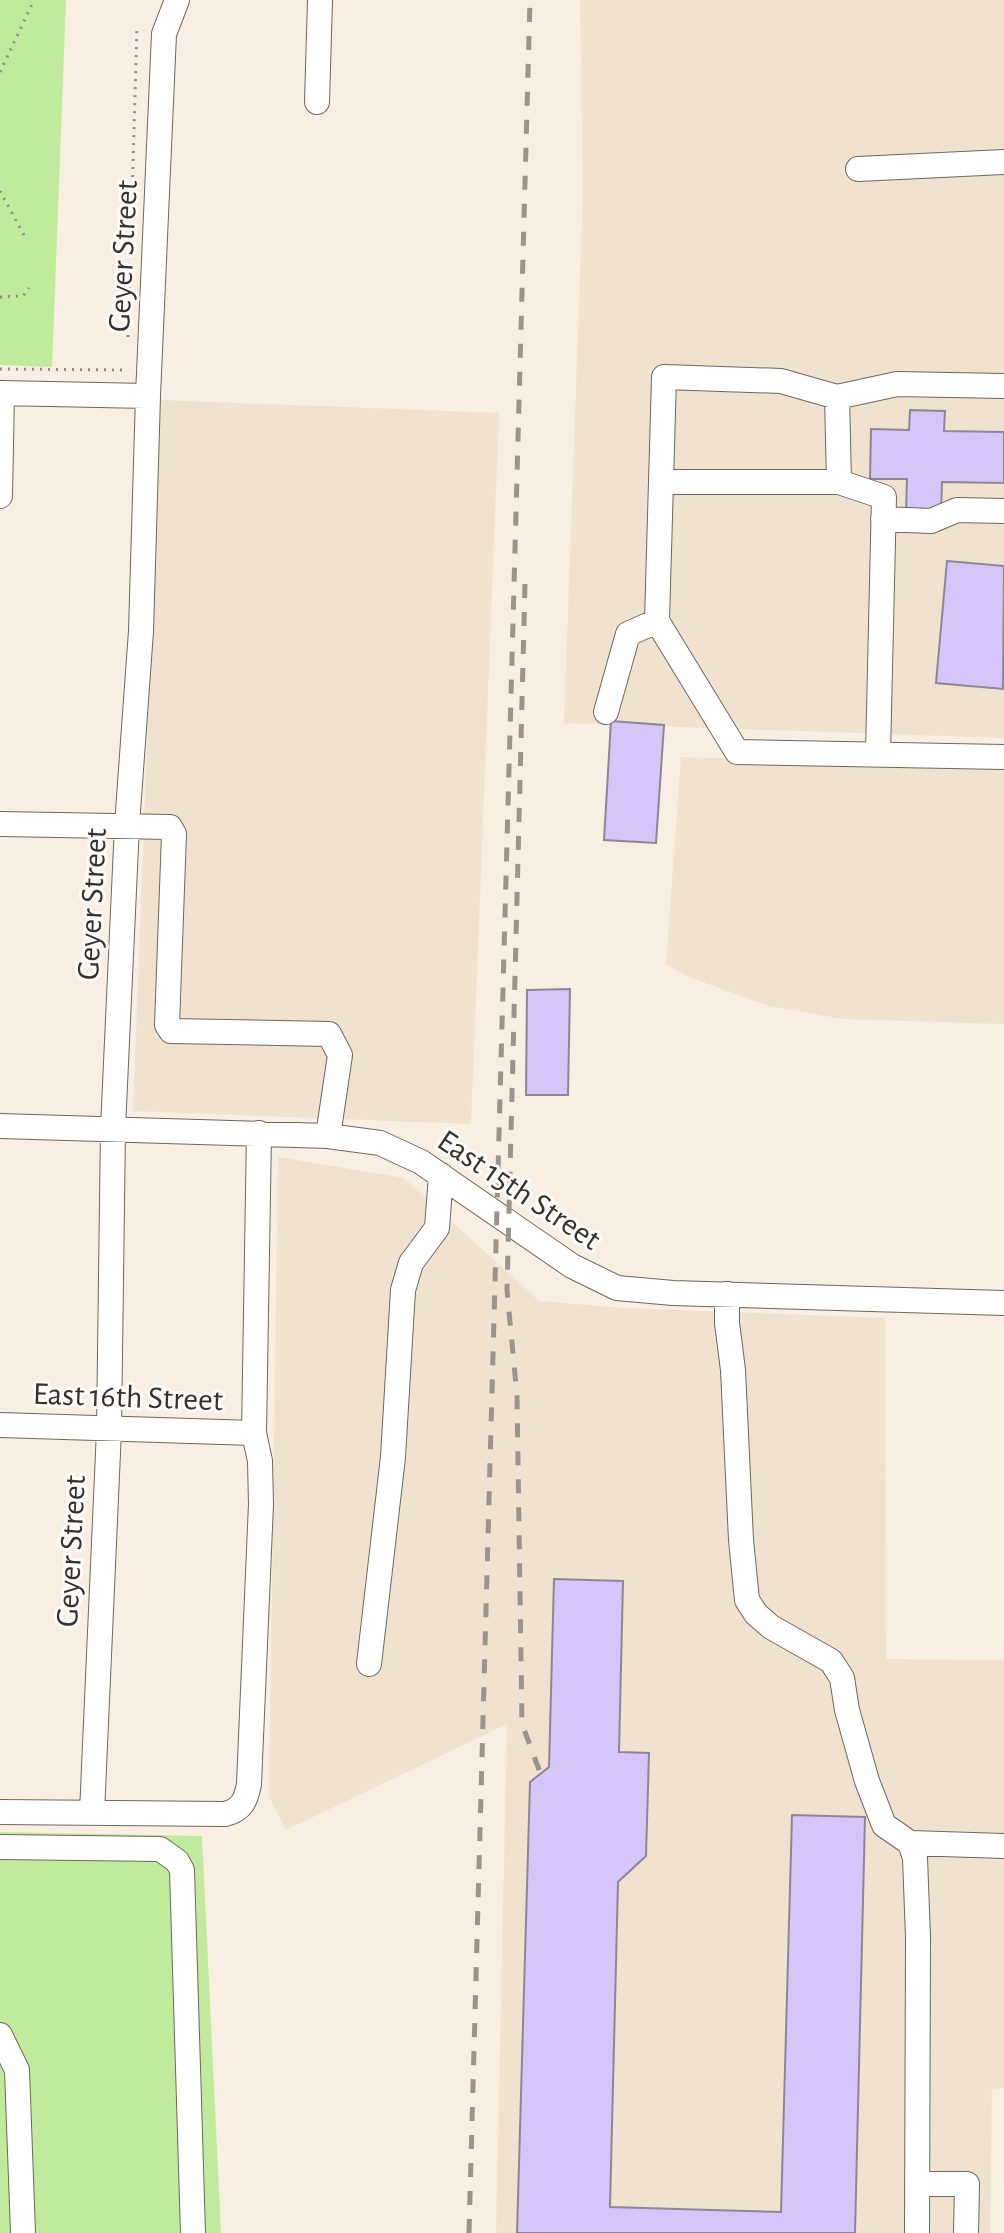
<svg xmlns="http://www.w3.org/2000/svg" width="1004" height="2233" font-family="'Alegreya Sans',sans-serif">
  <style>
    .built { fill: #f1e2d0 }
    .green { fill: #c1eb9c }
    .building { fill: #d5c5f8; stroke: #8b8894; stroke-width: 2 }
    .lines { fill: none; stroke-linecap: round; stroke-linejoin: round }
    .minor-casing { stroke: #6f675d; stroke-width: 26 }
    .path { stroke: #938c84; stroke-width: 3; stroke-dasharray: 2 6; stroke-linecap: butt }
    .minor { stroke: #fff; stroke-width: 24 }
    .rail { stroke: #9b948b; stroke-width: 5; stroke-dasharray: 14 14; stroke-linecap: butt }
    .labels { text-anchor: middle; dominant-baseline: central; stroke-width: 6; stroke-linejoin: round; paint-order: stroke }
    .street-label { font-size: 32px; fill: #35312d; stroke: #fefcfa }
  </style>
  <rect width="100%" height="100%" fill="#f8eee2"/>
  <path class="built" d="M580,0h424v738l-440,-15 19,-530z
    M160,400l339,13 -28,711 -338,-13z
    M681,757l323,12v255l-161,-5 -74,-13 -80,-29 -23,-13z
    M278,1157l126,21 135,123 85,7 261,10 1,341 118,1v428l-12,1 -2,144h-494l11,-509 -221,106 -17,-33z"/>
  <path class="green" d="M0,0h66l-14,367 -52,-2z
    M0,1832l202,4 19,397h-221z"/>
  <path class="building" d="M910,410l35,1 -1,20 60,1v51l-62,-1 -1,31 -35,-1 1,-33h-37l1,-50 38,1z
    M947,561l57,5 -1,123 -67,-6z
    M611,721l53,4 -8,118 -52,-3z
    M570,989l-2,106h-42l1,-105z
    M554,1579l69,2 -4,171 30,1 -3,103 -28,26 -8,325 171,5 11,-397 73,2 -10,416h-338l13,-451 19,-15z"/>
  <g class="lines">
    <g class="minor-casing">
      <path id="minor" d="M317,102l3,-102
        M858,169l146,-7
        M0,393l148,3
        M837,397l-56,-16 -117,-4 -7,244 80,131 267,5
        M661,482h178
        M0,496l2,-103
        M883,519l48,2 26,-11 47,1
        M606,712l22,-78 29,-13
        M878,754l6,-257 -45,-15 -2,-85 60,-13 107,2
        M0,824l170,3 4,7 -7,191 4,6 158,3 11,21 -12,81
        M0,1126l328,10 52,7 41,19 151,104 45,22 56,5 331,10
        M727,1294v29l6,47 8,170 6,60 9,14 15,13 60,34 11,17 5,32 20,71 17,44 26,18 5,15 3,79 -1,296
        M0,1425l254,8
        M369,1664l24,-207 10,-167 8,-27 26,-35 4,-53
        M0,1812l225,2c17,-4 21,-14 24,-30l12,-280 -1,-43 -6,-28 5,-300
        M92,1813l17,-383 4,-302 14,-303 14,-194 7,-235 16,-362 13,-34
        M910,1843l94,3
        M0,1847l160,2 17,12 5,9 11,363
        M0,2035l17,35 6,163
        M918,2184h49l-1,49"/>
    </g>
    <path class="path" d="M0,72l34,-72
      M0,191l25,46
      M0,297l23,-1 6,-8
      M128,337l9,-310
      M0,369l128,1"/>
    <use href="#minor" class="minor"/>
    <path class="rail" d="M525,584l-18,706 10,106 5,328 22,59
      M469,2233l61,-2233"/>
  </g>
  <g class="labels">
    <g class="street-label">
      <text transform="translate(123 256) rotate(-87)">Geyer Street</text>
      <text transform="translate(92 904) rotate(-87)">Geyer Street</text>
      <text transform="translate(519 1190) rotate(34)">East 15th Street</text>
      <text transform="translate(128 1397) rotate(2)">East 16th Street</text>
      <text transform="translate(71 1551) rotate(-87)">Geyer Street</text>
    </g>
  </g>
</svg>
